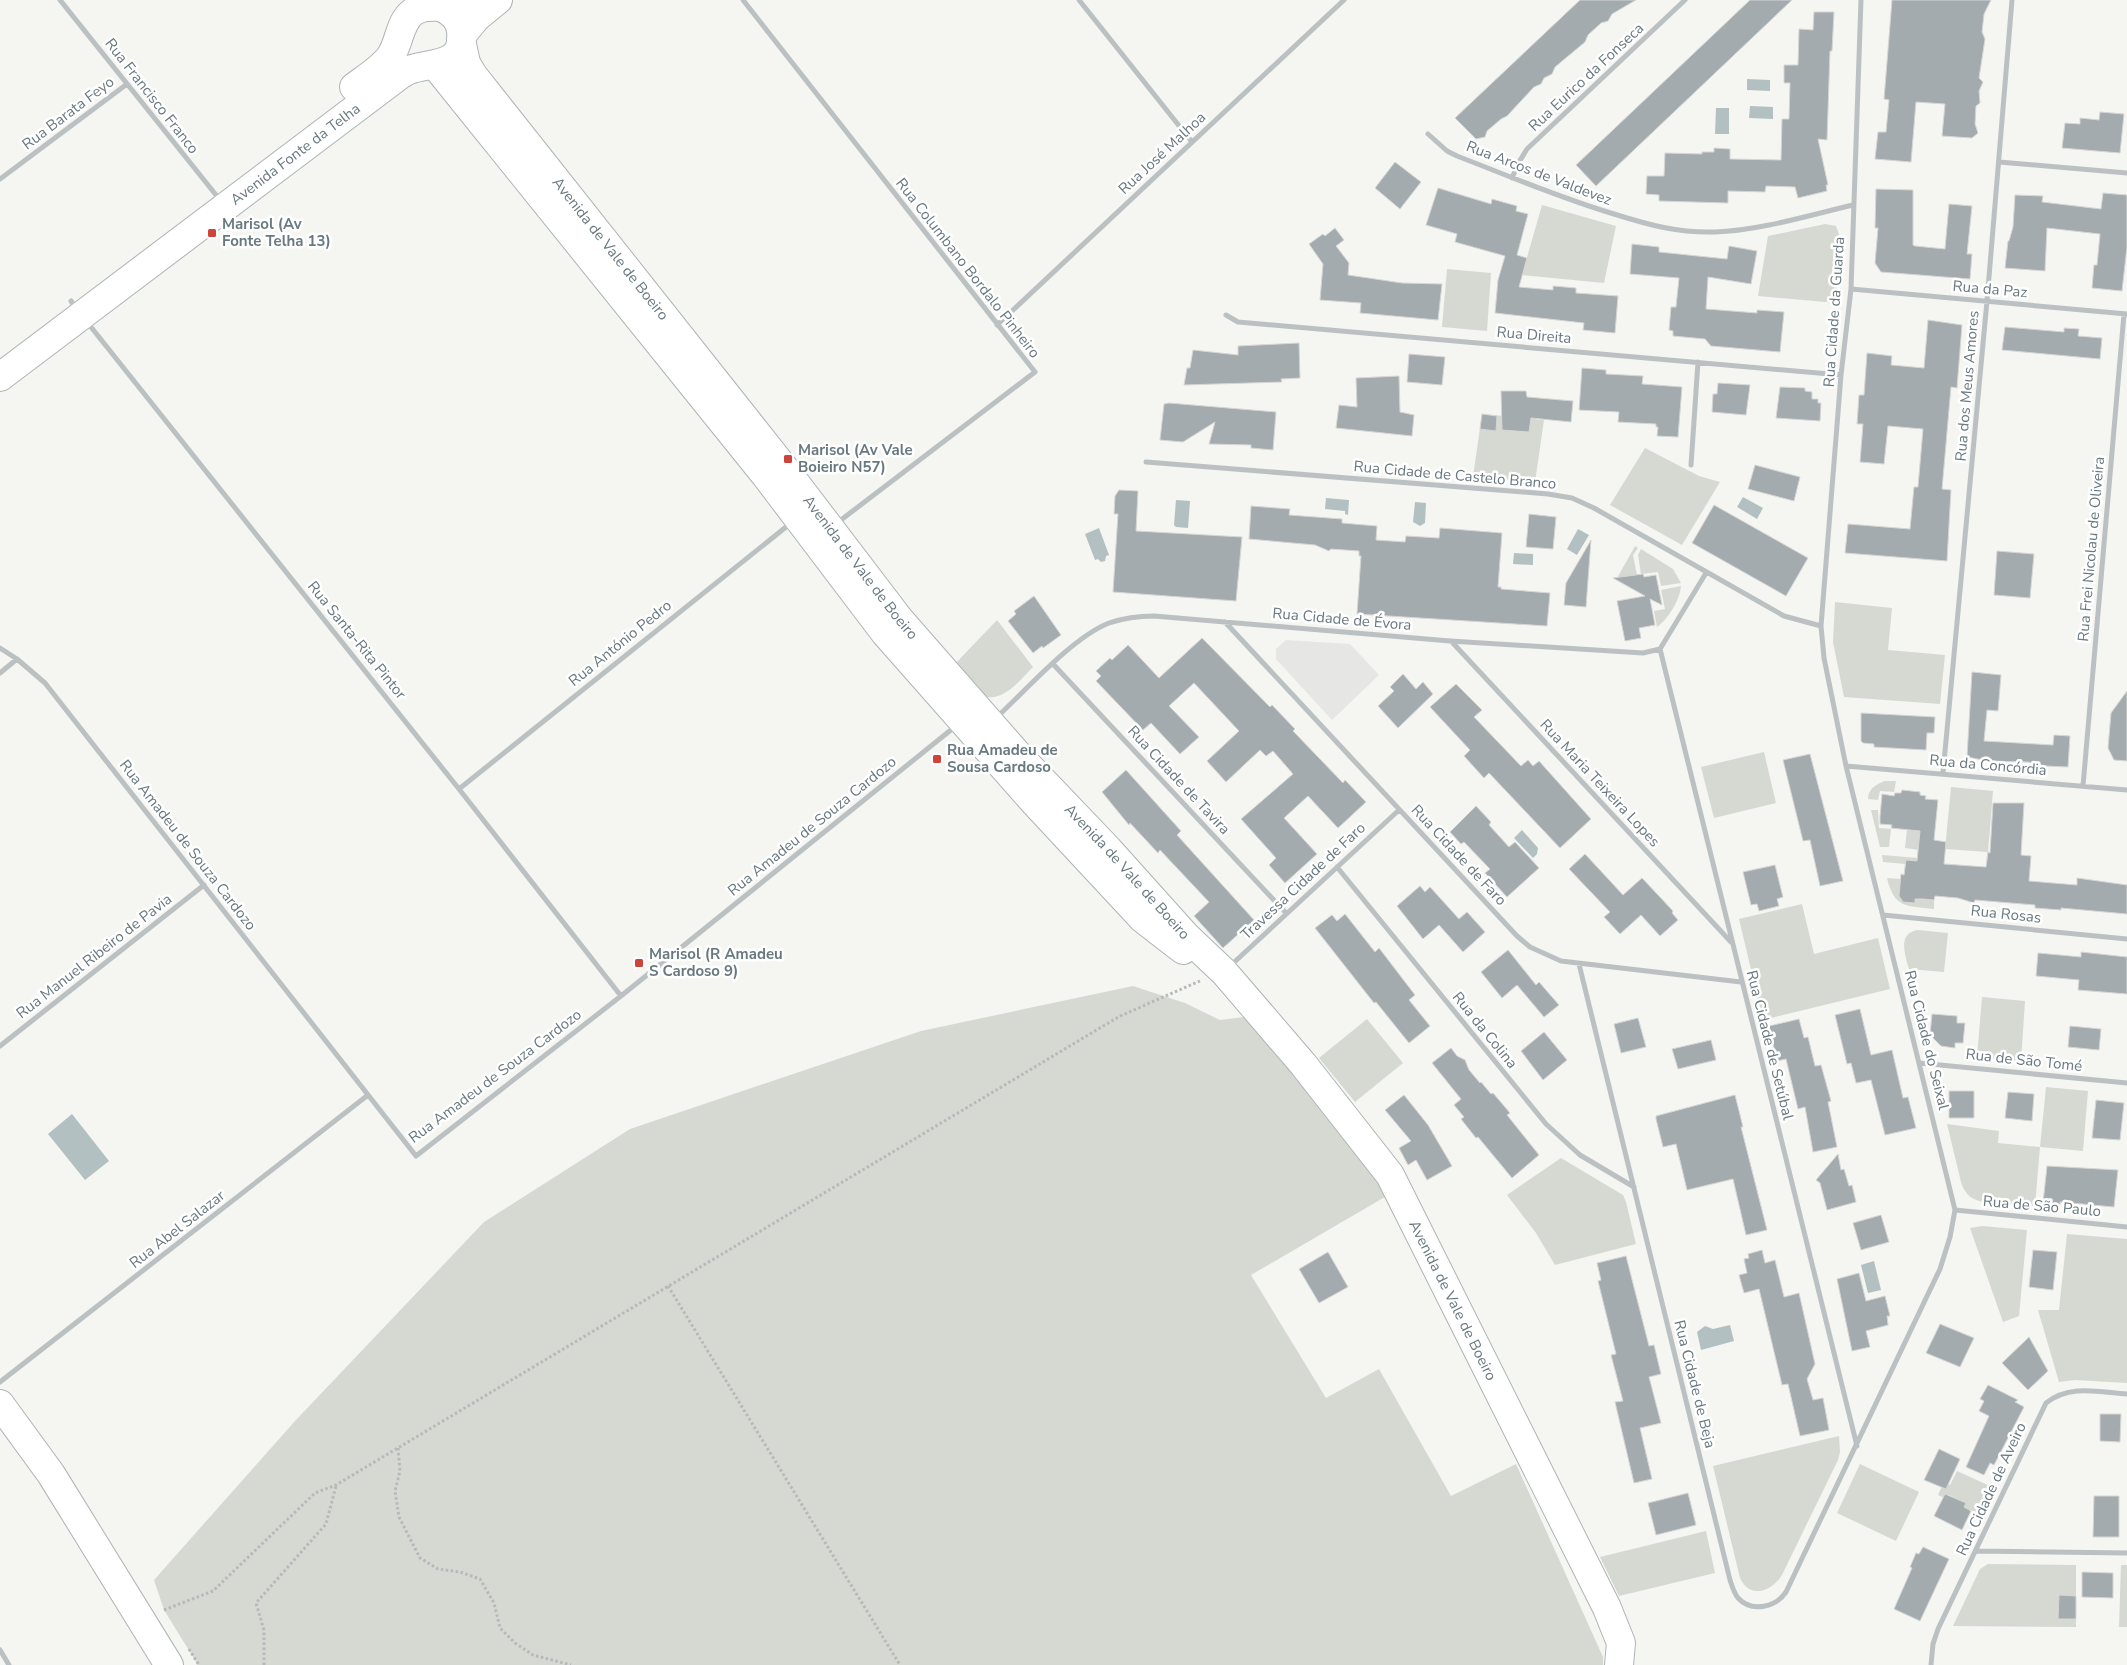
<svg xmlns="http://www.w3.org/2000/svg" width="2127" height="1665" font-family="'Nunito Sans',sans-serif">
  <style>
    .built { fill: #e6e6e5 }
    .green { fill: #d6d9d2 }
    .water { fill: #b3c0c2 }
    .building { fill: #a3abae; stroke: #d6d6d5 }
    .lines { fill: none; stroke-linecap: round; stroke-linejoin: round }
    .secondary-casing { stroke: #adb4b6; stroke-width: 30 }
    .path { stroke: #b5b9ba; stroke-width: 3; stroke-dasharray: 2.5 2.5; stroke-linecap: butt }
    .street { stroke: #bbc0c2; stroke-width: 5 }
    .secondary { stroke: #fff; stroke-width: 28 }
    .poi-dot { fill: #cd453a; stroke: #fff; stroke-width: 2 }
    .labels { text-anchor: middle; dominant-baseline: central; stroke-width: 5; stroke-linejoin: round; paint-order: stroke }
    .street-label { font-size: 15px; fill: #68797f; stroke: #fff }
    .poi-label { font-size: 15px; font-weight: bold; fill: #68797f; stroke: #fff; text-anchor: start }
  </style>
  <rect width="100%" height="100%" fill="#f5f5f2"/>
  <path class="built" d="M1286,640l64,4 29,31 -47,45 -56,-61v-10z"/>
  <path class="green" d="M1542,205l74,21 -12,57 -82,-8z
    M1825,224l11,2 4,11 -4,66 -78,-7 10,-60z
    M1447,269l44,4 -4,58 -45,-4z
    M1482,414l62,6 -9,62 -62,-5z
    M1645,448l54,28 21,6 -38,63 -72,-40z
    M1635,546l3,2 -5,7 4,20 -21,5z
    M1641,549l32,20 8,14 -20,3 -3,-14 -17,2 -3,-19z
    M1681,586c-1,14 -13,33 -24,41l-3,-16 11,-2 -4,-19z
    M1835,602l57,6 -4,42 57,5 -5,49 -96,-7 -11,-55z
    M997,620l36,47c-13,13 -30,36 -50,29l-30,-30z
    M1764,752l12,51 -62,15 -13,-51z
    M1885,781h11l-2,11 -14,-1 -2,9 -10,-1c0,-10 8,-15 17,-18z
    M1951,787l42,4 -5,61 -43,-3z
    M1871,810h7l1,18 12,1 -2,18h-9z
    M1907,830l15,1 -3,19 -14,-2z
    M1882,855l36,3 -1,3 -11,-1 -1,4 -22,-2z
    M1887,878l14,1 -2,17 4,6h12v-3l19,1v9c-28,-3 -40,-1 -47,-31z
    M1802,904l12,50 64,-16 12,51 -127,31 -24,-101z
    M1918,930l30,3 -4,39 -35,-3c-4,-14 -12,-36 9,-39z
    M1133,986l52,17 35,17 24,-3 60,62 86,115 -139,81 75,123 53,-29 72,127 65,-32 87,193v8h-1405l-34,-55 -10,-30 141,-159 189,-199 146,-93 291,-98z
    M1982,997l43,4 -4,60 -44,-4z
    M1367,1019l36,44 -48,39 -36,-44z
    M2046,1087l42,4 -5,60 -43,-4 -5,59c-16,-1 -50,0 -63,-8 -6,-4 -9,-10 -11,-16l-14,-58 52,7 -1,12 42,4z
    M1561,1158l62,37 3,7 10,42 -81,21 -19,-32 -29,-38z
    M1982,1226l45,4 -8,86 -16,6 -33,-94z
    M2067,1234l60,5v144l-52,-3 -16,2 -21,-72h21z
    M1839,1436l1,16 -2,8 -56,115c-10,16 -32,25 -42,3l-27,-112z
    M1860,1464l59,28 -23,49 -59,-28z
    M1957,1471l35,16 -13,27 -15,-7 2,-4 -17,-8 -2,4 -9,-4 6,-13 6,3z
    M1706,1531l9,42 -96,23 -19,-39z
    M1988,1564l88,1v62l-123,-1 27,-57z
    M2121,1565h6v62h-8z"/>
  <path class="water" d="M1747,79l23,1v11l-23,-1z
    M1750,106l23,1v12l-24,-1z
    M1716,108h13v26h-14z
    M1743,497l20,11 -6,11 -20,-12z
    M1326,498l23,2 -1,15 -3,-1v-3l-20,-2z
    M1176,500l14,1 -2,27 -12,-1 -2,-2z
    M1415,502l11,1 -1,20 -5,3 -7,-4z
    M1099,528l10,27 -3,1 -1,5 -4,1 -3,-3 -3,1 -10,-26z
    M1578,529l11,6 -12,20 -10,-6z
    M1514,553l19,1v11l-20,-1z
    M1522,830l16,18 -1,6 -4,4 -19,-20z
    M72,1114l37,47 -24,19 -37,-46z
    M1874,1261l7,29 -13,3 -7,-28z
    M1730,1325l4,16 -33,9 -4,-18 8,-6 8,3z"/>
  <path class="building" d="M1580,0h56l-24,14 -4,7 -7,2 -13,12 -3,7 -30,25 -3,7 -8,4 -3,6 -7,3 -27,29 -6,3 -14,12 -2,6 -9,2 -21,-21z
    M1750,0h42l-196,186 -20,-21z
    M1892,0h99l-7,14 -2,18 3,7 -6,39 4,4 -4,9 1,12 -4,3 -1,18 3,9 -6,5 -30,-2 3,-32 -29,-2 -5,60 -36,-3 3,-27h8l3,-32 -5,-1z
    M1814,12h20l-2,39h-2l-3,89 -9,-1 10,46h-2l1,6 -29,7 -3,-11 -29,-1 -1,6 -37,-1v12l-69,-2v-6l-13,-1 1,-18h17l1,-23 37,1v-2h12v-4l16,1v10l51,1 1,-41h7l1,-36h-6v-18h14l1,-36 14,1z
    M2100,112l24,2 -4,39 -58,-5 3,-25 15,1v-6l19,2z
    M1395,162l26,20 -21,27 -25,-21z
    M1438,188l53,16 1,-5 25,7 -1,5 12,3 -11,41 10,3 -8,29 34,3v-4l23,2v5l42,3 -3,37 -32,-3 1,-7 -89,-10 3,-33 7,-24 -50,-14 2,-8 -31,-9z
    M1876,189l37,1v55l2,1 30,3 4,-45 23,2 -5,48h5l-2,25 -89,-7 -6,-9 3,-35h-3z
    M2103,193l24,2v52l-5,44 -30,-3 2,-23h3l3,-31 -53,-6 -2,43 -40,-3 3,-27h1l4,-14 2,-32 28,1 -1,6 59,7z
    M1335,228l9,12 -8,6 13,17 -1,12 54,8 40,1 -4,36 -78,-7 1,-10 -41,-3 3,-36 -14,-20 14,-10 2,2z
    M1632,244l27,3v5l68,7 2,-13 28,5 -6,33 -43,-7 -2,32 51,4v-3l27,2 -4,40 -69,-6 -6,-7 -32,-3v-5l-4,-1 2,-23h5l3,-29 -49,-4z
    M1928,320l34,5 -5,63 -6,-1 -9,102 9,1 -4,71 -102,-8 3,-29 62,5 4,-42h4l5,-58 -35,-3 -4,38 -24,-2 3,-38h-6l2,-29h5l3,-42 25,3 -1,9 33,3z
    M2005,327l59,5v-4l15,1 -1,7 24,2 -2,21 -98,-9z
    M1299,343l1,35 -19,1 1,3 -98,3 3,-17h3l3,-18 45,5v-9z
    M1409,354l36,3 -3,28 -35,-3z
    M1582,368l24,2v4l37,2 -1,8 40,3 -4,50 -21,-1 1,-9h-2v-3l-38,-2 1,-10 -40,-2z
    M1399,376l1,36 14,3 -2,21 -76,-8 3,-23 18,2 -1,-29z
    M1718,383l32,2 -4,30 -34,-3 1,-18h4z
    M1780,387l25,1v3l7,1v7h6v4h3l-1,18 -44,-3z
    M1501,391h25l1,6 46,4 -2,21 -40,-4 -2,14 -27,-2z
    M1169,403l107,9 -3,38 -22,-2v-3l-42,-1 6,-22 -32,20 -23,-2 4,-36z
    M1482,414l15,2 -1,15 -16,-2z
    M1755,465l45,12 -6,24 -46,-12z
    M1119,490l19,1 -2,40 106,6 -6,64 -123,-9 5,-78h-4l1,-18z
    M1714,505l94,53 -22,38 -94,-53z
    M1251,506l39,3 -1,6 53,4v4l35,3 -1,14 29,2 1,-6 33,2 1,-10 62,5 -4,54h3v2l49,4 -3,33 -190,-12 4,-58h-2v-5l-28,-2 -2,2 -14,-6 -66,-6z
    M1529,514l27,3 -3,32 -27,-2z
    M1591,540l-5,67 -22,-2 2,-22z
    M1997,551l37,3 -4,44 -36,-3z
    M1643,574l1,3 12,-2 6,30 -12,-6 5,26 -16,3 2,10 -16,3 -8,-40 28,-5 -32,-18z
    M1034,596l27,39 -18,13 -1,-2 -9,7 -25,-32 8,-7 -2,-3z
    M1202,638l68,69 2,-2 23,24 -2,2 50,52 2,-3 21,22 -28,26 -30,-32 -24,22 33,36 -32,29 -16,-18 7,-7 -35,-39 52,-45 -20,-23 -7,5 -6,-6 -34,32 -19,-21 32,-30 -45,-48 -25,23 30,31 -19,17 -29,-31 -8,7 -47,-49 5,-5 -5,-5 14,-13 2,2 16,-15 31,33z
    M1972,672l29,3 -3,36 -11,-1 -3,31 69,4 1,-10 16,1 -2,31 -22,-1 -18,-4 -40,-1 -21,-4z
    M1403,674l13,15 7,-7 10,12 -35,34 -20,-22 16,-15 -4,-4z
    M1456,684l26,26 -8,7 47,49 7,-6 5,6 6,-5 52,58 -31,29 -71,-75 -5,5 -20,-22 6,-6 -40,-43z
    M2127,691v70l-13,-1 -6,-12 3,-35z
    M1861,713l74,4 -1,16h-7l-1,17 -52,-3v-3l-11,-1 -2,-2z
    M1810,754l33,127 -23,5 -10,-46 -7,1 -20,-81z
    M1126,770l55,61 -4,4 77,85 -31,28 -29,-32 15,-14 -49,-52 -2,3 -28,-30 -1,2 -27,-33z
    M1902,790l18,2v3l6,1 -1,3 13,1 -4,40 12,2 -2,22 42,3 2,-15 2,1 3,-50h31l-3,52 10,1 -2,25 48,4v-7l50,7v29l-66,-6v2l-26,-2v-3l-60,-5 -1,3 -16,-5 -23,-2 -1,4 -11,-1h-8v4l-12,-1 -4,-6 2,-22 3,1 2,-15 11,1 3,-30 -29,-3 1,-3 -12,-1v-7l2,-23 12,2 1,-3h6z
    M1476,806l15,16 -2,3 20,22 6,-5 24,26 -32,29 -22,-24 5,-4 -26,-27 -3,2 -11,-12z
    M1585,854l38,41 19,-17 31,33 -1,2 6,7 -18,16 -19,-21 -21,19 -16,-17 6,-5 -41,-43z
    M1775,865l8,32 -6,2 2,7 -20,5 -2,-7 -6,1 -8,-33z
    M1420,886l5,6 5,-5 29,32 8,-7 18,20 -22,20 -24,-27 -16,14 -26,-33z
    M1345,914l30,38 4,-4 36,47 -6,5 21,26 -21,17 -33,-41 -2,1 -11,-14 -48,-61 17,-13 5,6z
    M1508,950l28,35 3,-3 20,23 -15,12 -27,-32 -15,13 -21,-26z
    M2081,952l46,5v37l-49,-4 1,-10 -43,-4 2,-23 43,4z
    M1860,1009l11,46 21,-5 11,48 5,-1 8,31 -31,7 -14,-55 -15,3 -5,-20 -4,1 -12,-49z
    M1932,1014l25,2v7h8l-2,20h-8v5l-14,-2 -11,-11z
    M1638,1018l8,29 -25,6 -7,-29z
    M1799,1019l5,19 4,-1 7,29 6,-1 10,36 -3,1 9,45 -24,5 -8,-45 -7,2 -12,-50 -9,2 -8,-35z
    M2070,1026l31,3 -2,21 -31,-3z
    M1544,1032l23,28 -24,20 -22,-29z
    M1711,1040l5,20 -38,9 -6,-20z
    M1451,1048l6,8 8,4 4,10 11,13 1,-1 10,12 2,-1 17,20 -3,2 32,40 -27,23 -34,-41 -2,1 -15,-19 3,-2 -10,-12 7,-6 -29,-36z
    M1949,1091h25v27h-25z
    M2008,1092l26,2 -2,27 -27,-3z
    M1404,1095l24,30 24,41 -25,14 -11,-20 -8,5 -9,-17 12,-7 -26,-31z
    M1735,1095l8,32h-2l26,103 -21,5 -13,-56 -46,11 -11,-46 -13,3 -7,-28v-3z
    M2096,1100l28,3 -4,37 -28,-2z
    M1838,1154l3,16 3,-1 5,17 3,-1 4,17 -29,8 -7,-27 -4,-3z
    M2047,1166l71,4 -4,37 -54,-5v3l-17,-2z
    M1881,1215l8,27 -28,8 -8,-27z
    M1762,1250l3,13 10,-3 9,37 15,-4 16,71 -8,15 6,21 10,-2 6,32 -29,6 -12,-52 -6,1 -23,-96 -15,4 -5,-18 8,-2 -3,-14 5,-1 -1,-4z
    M2033,1250l24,2 -4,38 -24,-3z
    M1328,1252l20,35 -29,16 -20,-34z
    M1626,1256l23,90 5,-1 7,29 -12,3 12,46 -21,5 12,51 -18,4 -19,-81 8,-1 -12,-46 5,-1 -18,-73 3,-1 -4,-17z
    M1859,1273l7,28 19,-5 5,20h-3l1,9 -22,6 4,16 -18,4 -15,-72z
    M1940,1324l34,14 -14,29 -34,-14z
    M2029,1337l19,34 -20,19 -26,-27z
    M1988,1385l30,15 -3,2 9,5 -30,58 -4,-2 -6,12 -18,-8 23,-51 -10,-5 5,-10 -4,-2z
    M2100,1414h21l-1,28 -20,-1z
    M1939,1449l21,10 -14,30 -22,-9z
    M1688,1493l8,32 -40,10 -8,-32z
    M1945,1494l21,9 -2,4 7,4 -9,19 -28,-14z
    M2094,1496h25v41h-26z
    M1923,1547l26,12 -29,62 -26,-12 18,-41 -2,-1 6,-14 3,1z
    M2082,1572l31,1v25l-31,-1z
    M2059,1595l17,1v23h-18z"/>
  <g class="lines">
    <g class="secondary-casing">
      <g id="secondary">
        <path d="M462,35l14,-17 22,-18"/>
        <path id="s1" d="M461,40l5,23 7,12 308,389 119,156 120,137 88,92 79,88 37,35 79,92 87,111 217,433 14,35 -2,22"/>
        <path d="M435,65l331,411 119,157 150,170 108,116 40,31"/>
        <path d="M354,87c12,-9 27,-18 36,-30 10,-14 9,-35 23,-45 17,-12 35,2 55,-12"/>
        <path id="s2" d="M0,377l396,-299c4,-3 8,-6 13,-8 20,-8 57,-2 52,-39 -1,-11 -8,-18 -18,-23"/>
        <path d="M0,1404l51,70 118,191"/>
      </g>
    </g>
    <path class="path" d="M668,1286l232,379
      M398,1448l2,23 -5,20 4,26 21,41 18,11 22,3 20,7 14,24 6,25 15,15 18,12 38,10
      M164,1610l49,-19 102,-98 21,-8 784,-469 80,-35
      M189,1649l10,16
      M264,1665v-35l-8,-27 70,-79 10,-38"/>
    <path class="street" d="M60,0l160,200
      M743,0l292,372 -198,151
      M1079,0l113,142
      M1428,134l19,17 10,5c52,20 103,42 157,58 35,11 64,19 101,18 43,-1 95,-17 138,-27
      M1999,162l128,11
      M1512,178l7,-16 8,-13 158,-149
      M0,179l127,-95
      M1851,289l276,25
      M71,301l6,9
      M1226,315l12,7 603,53
      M87,322l372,467 162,207
      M997,325l347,-325
      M1146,462l402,32 24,4 22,10 190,108 37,10
      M1691,465l7,-103
      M1225,622l292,314 13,11 31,14 180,21
      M1451,641l280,301
      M0,648l17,11 28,24 371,473 205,-160 336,-271
      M1660,649l197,797
      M1053,664l233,249
      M0,673l17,-14
      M997,717c29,-27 76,-80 112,-94 15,-5 30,-7 45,-7l296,25 193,12 17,-4 46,-76
      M1846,766l281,24
      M1943,773l44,-472 25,-301
      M2083,786l41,-472
      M459,789l332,-266
      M1337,867l209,257 34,31 54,32
      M1883,915l244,24
      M1579,964l151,616c2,6 4,13 8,18 14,15 38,9 48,-6l154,-323 10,-32 5,-27 -109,-444 -22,-108 -3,-32 20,-251 10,-86 10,-289
      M1229,967l170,-157
      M0,1046l204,-161
      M1919,1063l208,20
      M1955,1210l172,17
      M0,1382l368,-287
      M1976,1551l151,2
      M0,1650l9,15
      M1931,1665l2,-21 5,-15 108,-226c24,-19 52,-11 81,-9"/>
    <use href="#secondary" class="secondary"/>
  </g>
  <g class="poi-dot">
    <rect x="207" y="228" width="10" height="10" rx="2.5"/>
    <rect x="783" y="454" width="10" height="10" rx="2.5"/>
    <rect x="932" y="754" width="10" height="10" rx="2.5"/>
    <rect x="634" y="958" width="10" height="10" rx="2.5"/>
  </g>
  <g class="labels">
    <g class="street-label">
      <text transform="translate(1586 77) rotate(-43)">Rua Eurico da Fonseca</text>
      <text transform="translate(152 96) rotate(52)">Rua Francisco Franco</text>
      <text transform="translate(68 113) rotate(-37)">Rua Barata Feyo</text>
      <text transform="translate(1162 153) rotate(-43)">Rua José Malhoa</text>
      <text stroke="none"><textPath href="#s2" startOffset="370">Avenida Fonte da Telha</textPath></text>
      <text transform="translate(1539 173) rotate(21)">Rua Arcos de Valdevez</text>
      <text stroke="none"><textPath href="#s1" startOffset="259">Avenida de Vale de Boeiro</textPath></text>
      <text transform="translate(968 268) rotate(52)">Rua Columbano Bordalo Pinheiro</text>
      <text transform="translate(1990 289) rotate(5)">Rua da Paz</text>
      <text transform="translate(1834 312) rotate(-86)">Rua Cidade da Guarda</text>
      <text transform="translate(1534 335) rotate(5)">Rua Direita</text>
      <text transform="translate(1967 386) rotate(-85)">Rua dos Meus Amores</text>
      <text transform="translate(1455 475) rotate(5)">Rua Cidade de Castelo Branco</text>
      <text transform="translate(2091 549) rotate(-85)">Rua Frei Nicolau de Oliveira</text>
      <text stroke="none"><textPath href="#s1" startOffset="664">Avenida de Vale de Boeiro</textPath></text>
      <text transform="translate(1342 619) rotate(5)">Rua Cidade de Évora</text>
      <text transform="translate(357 640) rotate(51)">Rua Santa-Rita Pintor</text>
      <text transform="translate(620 643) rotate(-39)">Rua António Pedro</text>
      <text transform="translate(1988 765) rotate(5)">Rua da Concórdia</text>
      <text transform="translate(1179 780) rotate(47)">Rua Cidade de Tavira</text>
      <text transform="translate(1600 783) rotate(47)">Rua Maria Teixeira Lopes</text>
      <text transform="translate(812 826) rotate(-39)">Rua Amadeu de Souza Cardozo</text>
      <text transform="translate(188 845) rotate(52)">Rua Amadeu de Souza Cardozo</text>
      <text transform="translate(1459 855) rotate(47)">Rua Cidade de Faro</text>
      <text stroke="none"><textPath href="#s1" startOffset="1069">Avenida de Vale de Boeiro</textPath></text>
      <text transform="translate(1303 881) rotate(-43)">Travessa Cidade de Faro</text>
      <text transform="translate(2006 914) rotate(6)">Rua Rosas</text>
      <text transform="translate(94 956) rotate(-38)">Rua Manuel Ribeiro de Pavia</text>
      <text transform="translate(1485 1030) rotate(51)">Rua da Colina</text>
      <text transform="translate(1927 1040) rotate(76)">Rua Cidade do Seixal</text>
      <text transform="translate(1770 1045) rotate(76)">Rua Cidade de Setúbal</text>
      <text transform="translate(2024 1060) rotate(6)">Rua de São Tomé</text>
      <text transform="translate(495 1076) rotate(-37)">Rua Amadeu de Souza Cardozo</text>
      <text transform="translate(2042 1206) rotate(5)">Rua de São Paulo</text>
      <text transform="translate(177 1229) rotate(-38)">Rua Abel Salazar</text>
      <text stroke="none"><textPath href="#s1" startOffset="1611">Avenida de Vale de Boeiro</textPath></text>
      <text transform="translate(1695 1384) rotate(76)">Rua Cidade de Beja</text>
      <text transform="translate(1991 1489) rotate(-65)">Rua Cidade de Aveiro</text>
    </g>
    <g class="poi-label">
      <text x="222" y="224">Marisol (Av<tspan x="222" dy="17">Fonte Telha 13)</tspan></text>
      <text x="798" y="450">Marisol (Av Vale<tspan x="798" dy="17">Boieiro N57)</tspan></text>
      <text x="947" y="750">Rua Amadeu de<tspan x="947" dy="17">Sousa Cardoso</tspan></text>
      <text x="649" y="954">Marisol (R Amadeu<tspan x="649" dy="17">S Cardoso 9)</tspan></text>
    </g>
  </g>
</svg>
